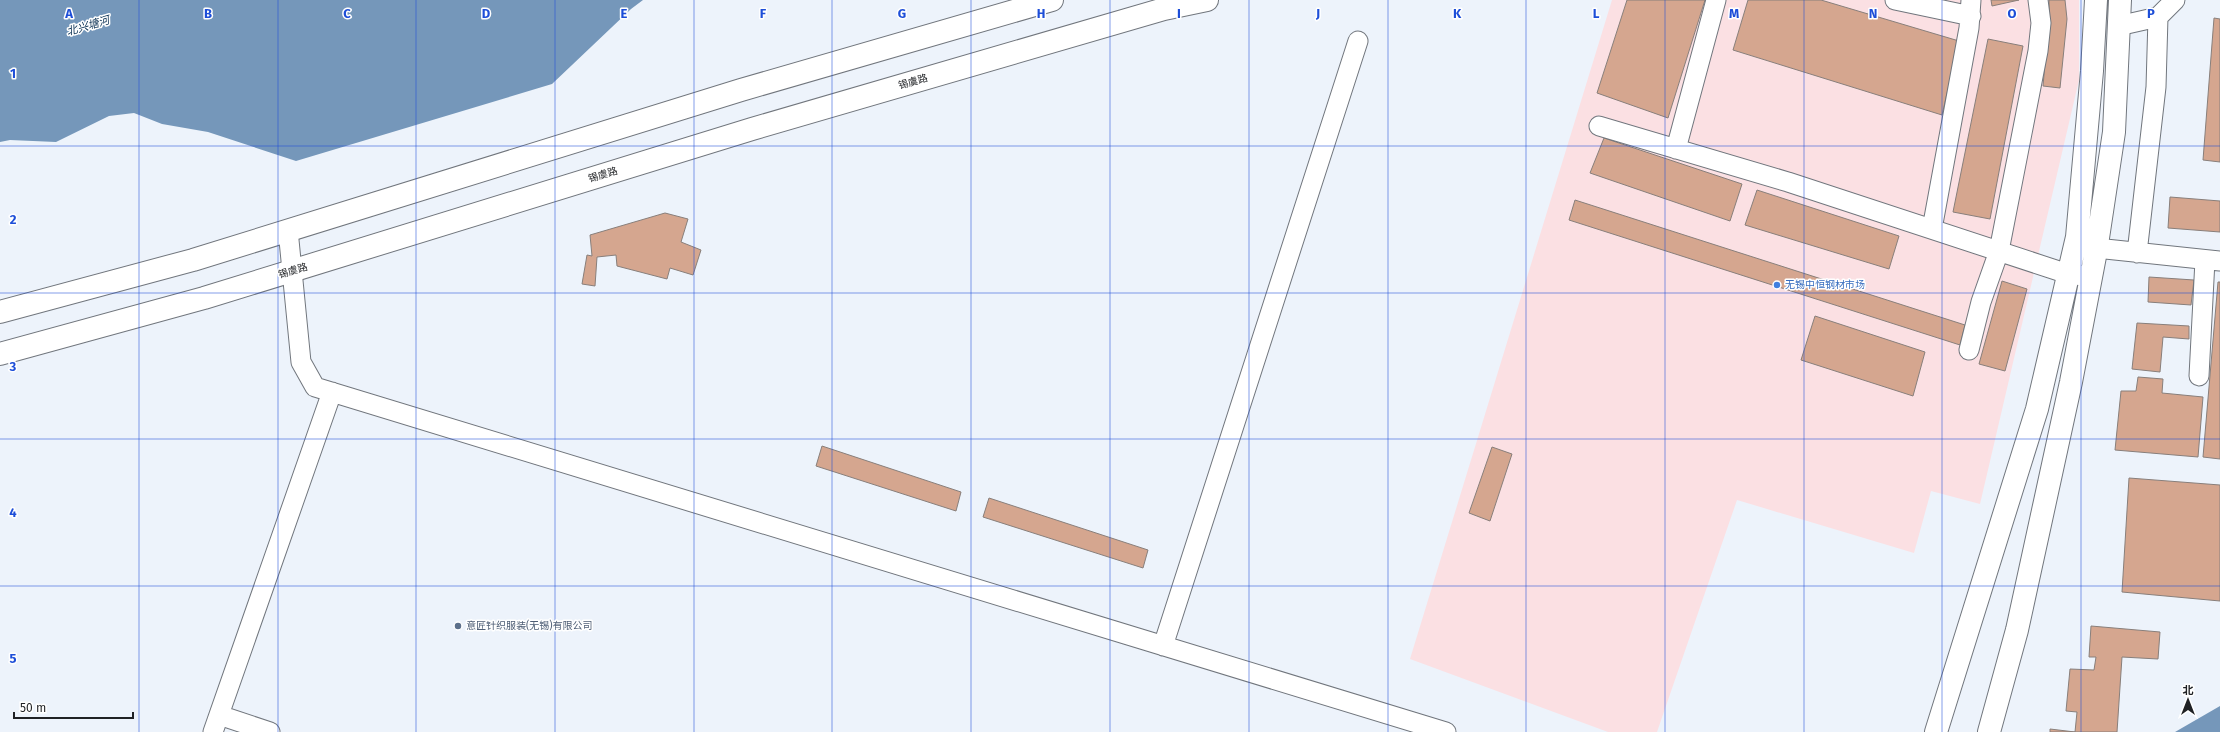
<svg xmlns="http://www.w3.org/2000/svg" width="2220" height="732" font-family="'Fira Sans','Noto Sans SC',sans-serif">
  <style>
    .commercial { fill: #fbe0e3 }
    .water { fill: #7597ba }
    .building { fill: #d5a68f; stroke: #887f7b }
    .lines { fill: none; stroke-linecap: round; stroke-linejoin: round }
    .minor-casing { stroke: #71767d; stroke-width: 21 }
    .major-casing { stroke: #71767d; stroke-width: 24 }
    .minor { stroke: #fff; stroke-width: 19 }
    .major { stroke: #fff; stroke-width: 22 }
    .grid { fill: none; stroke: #1d4ed8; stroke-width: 1; stroke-opacity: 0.55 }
    .shop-dot { fill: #3f7fe0; stroke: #fff; stroke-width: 1.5 }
    .service-dot { fill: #5c6f8a; stroke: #fff; stroke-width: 1.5 }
    .labels { text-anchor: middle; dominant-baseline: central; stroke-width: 3; stroke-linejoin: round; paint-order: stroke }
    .street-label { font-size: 10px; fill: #1f2124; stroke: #fff }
    .shop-label { font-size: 10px; fill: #366cbe; stroke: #fff; text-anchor: start }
    .service-label { font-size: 10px; fill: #4e5e75; stroke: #fff; text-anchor: start }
    .water-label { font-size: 11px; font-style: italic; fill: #0a3053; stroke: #fff }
    .grid-label { font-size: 13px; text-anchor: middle; font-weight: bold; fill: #1d4ed8; stroke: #fff; stroke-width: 3; stroke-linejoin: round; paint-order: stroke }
  </style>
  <rect width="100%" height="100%" fill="#edf3fb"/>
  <path class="commercial" d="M1612,0h467v80l-99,424 -49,-13 -17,62 -177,-53 -80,232h-49l-198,-73z"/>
  <path class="water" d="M0,0h643l-12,9 -79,75 -256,77 -88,-29 -46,-8 -28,-11 -25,3 -53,26 -46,-2 -10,2z
    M2220,706v26h-45z"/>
  <path class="building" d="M1627,0h78l-37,118 -71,-25z
    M1748,0h73l138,41 -17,74 -209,-65z
    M1991,0h28l-27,6z
    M2049,0h16l2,19 -7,69 -17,-2 6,-68z
    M2214,18l6,1v143l-17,-2z
    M1988,39l35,7 -33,173 -37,-7z
    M1604,138l138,46 -12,37 -140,-48z
    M1757,190l142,46 -10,33 -144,-44z
    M2170,197l50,4v31l-52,-4z
    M1575,200l390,125 -5,20 -391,-125z
    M665,213l23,6 -7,23 20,8 -8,25 -23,-7 -3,11 -50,-13 -1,-11 -19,2 -2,29 -13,-2 5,-29 5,1 -2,-21z
    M2149,277l45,3 -3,25 -43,-3z
    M2002,281l25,8 -22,82 -26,-7z
    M2218,282h2v177l-17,-2z
    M1815,316l110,36 -12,44 -112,-36z
    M2137,323l52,3v13l-26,-2 -3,35 -28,-3z
    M2138,377l25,2 -1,14 41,4 -5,60 -83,-7 6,-59h15z
    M822,446l139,46 -5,19 -140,-45z
    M1492,447l20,7 -22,67 -21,-8z
    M2129,478l91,7v116l-98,-9z
    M989,498l159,52 -5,18 -160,-51z
    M2091,626l69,6 -2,27 -36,-2 -5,75h-67v-3l25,3 2,-20 -11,-1 4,-42 24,1 2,-13h-7z"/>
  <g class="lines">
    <g class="minor-casing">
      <path id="minor" d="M1895,0l76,16
        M2118,26l40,-9 17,-17
        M1599,126l189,56 280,92 16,2
        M1676,149l40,-149
        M1932,229l37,-201 2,-28
        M288,230l13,132 14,25 1131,345
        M2096,248l124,13
        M2137,253l19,-166 2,-70
        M1969,350l12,-48 18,-51 39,-200 3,-28 -3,-23
        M2199,376l6,-116
        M1163,646l195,-605
        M219,715l51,17
        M213,732l119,-340"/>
    </g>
    <g class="major-casing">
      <path id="major" d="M0,312l193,-52 548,-170 311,-90
        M0,354l204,-56 548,-169 412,-120 43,-9
        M1936,732l101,-323 40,-172 15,-166 4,-71
        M1989,732l28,-102 54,-248 25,-131 18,-119 6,-132"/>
    </g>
    <use href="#minor" class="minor"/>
    <use href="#major" class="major"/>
  </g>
  <path class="grid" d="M139,0v732M278,0v732M416,0v732M555,0v732M694,0v732M832,0v732M971,0v732M1110,0v732M1249,0v732M1388,0v732M1526,0v732M1665,0v732M1804,0v732M1942,0v732M2081,0v732M0,146h2220M0,293h2220M0,439h2220M0,586h2220"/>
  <circle class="shop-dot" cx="1777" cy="285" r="4"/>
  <circle class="service-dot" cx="458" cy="626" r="4"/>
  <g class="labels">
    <g class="street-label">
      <text transform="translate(913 82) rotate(-16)">锡虞路</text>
      <text transform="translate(603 175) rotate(-17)">锡虞路</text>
      <text transform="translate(293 271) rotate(-17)">锡虞路</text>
    </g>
    <g class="shop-label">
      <text x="1785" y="285">无锡中恒钢材市场</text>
    </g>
    <g class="service-label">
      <text x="466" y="626">意匠针织服装(无锡)有限公司</text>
    </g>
    <g class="water-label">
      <text transform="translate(88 26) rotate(-16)">北兴塘河</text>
    </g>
  </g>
  <g class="grid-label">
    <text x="69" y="18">A</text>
    <text x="208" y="18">B</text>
    <text x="347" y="18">C</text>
    <text x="486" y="18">D</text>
    <text x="624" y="18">E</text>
    <text x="763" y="18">F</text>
    <text x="902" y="18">G</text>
    <text x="1041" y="18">H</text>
    <text x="1179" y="18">I</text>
    <text x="1318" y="18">J</text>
    <text x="1457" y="18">K</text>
    <text x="1596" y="18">L</text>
    <text x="1734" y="18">M</text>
    <text x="1873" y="18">N</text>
    <text x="2012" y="18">O</text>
    <text x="2151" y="18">P</text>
    <text x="13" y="78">1</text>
    <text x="13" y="224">2</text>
    <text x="13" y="371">3</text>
    <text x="13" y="517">4</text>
    <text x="13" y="663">5</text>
  </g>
  <g transform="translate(2188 700)" stroke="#ffffff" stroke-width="3" paint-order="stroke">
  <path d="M0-3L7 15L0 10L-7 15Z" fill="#1f2124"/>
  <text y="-6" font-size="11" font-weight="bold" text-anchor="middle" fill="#1f2124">北</text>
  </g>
  <path d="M14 712v6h119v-6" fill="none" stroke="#1f2124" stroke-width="2"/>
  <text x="20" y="712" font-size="12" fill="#1f2124" stroke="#ffffff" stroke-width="3" paint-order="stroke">50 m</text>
</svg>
